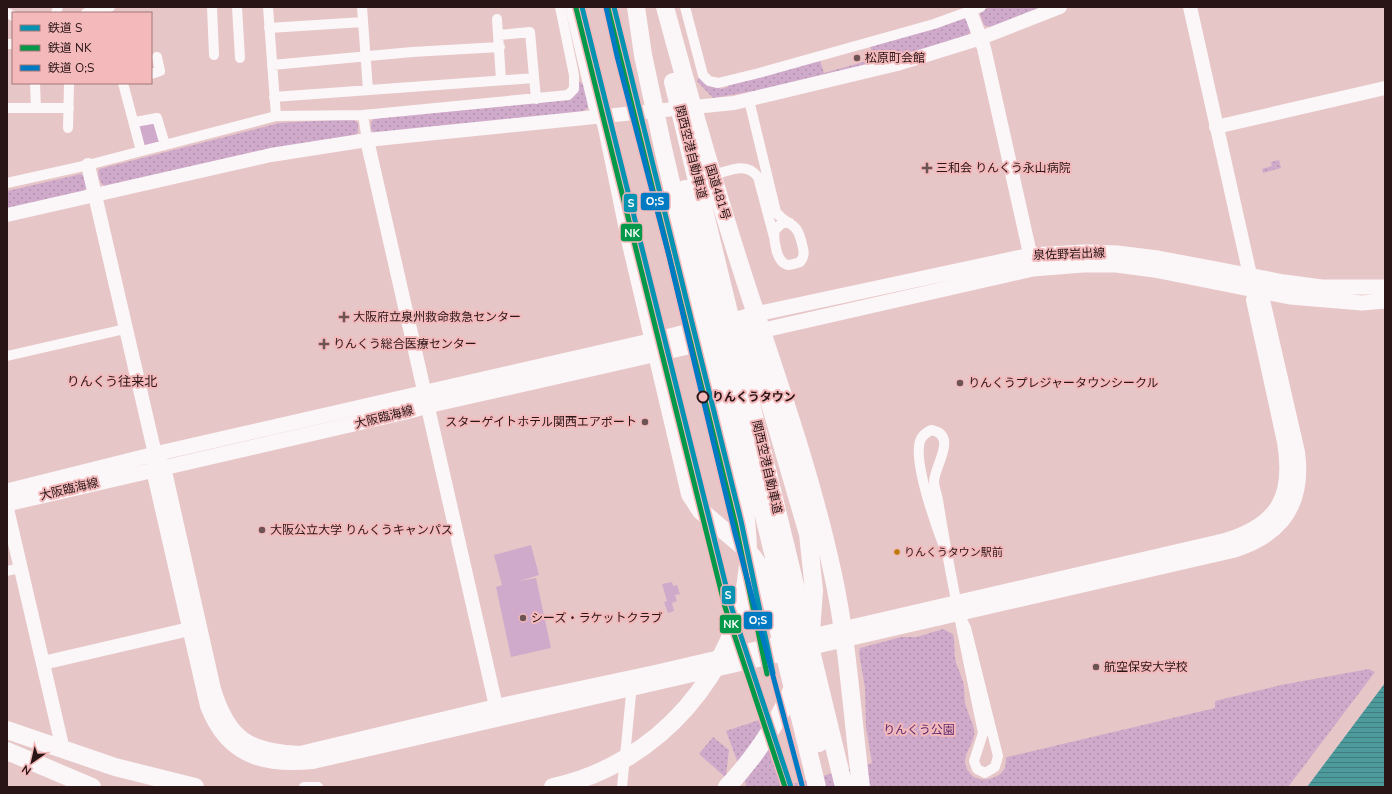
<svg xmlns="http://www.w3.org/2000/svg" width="1392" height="794" font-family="'Nunito Sans','Noto Sans JP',sans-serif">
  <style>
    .grass { fill: #cfaaca }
    .park { fill: url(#park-dots) }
    .water { fill: url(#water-rules) }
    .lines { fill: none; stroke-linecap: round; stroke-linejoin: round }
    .street { stroke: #fbf6f7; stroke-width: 10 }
    .secondary { stroke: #fbf6f7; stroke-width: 14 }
    .primary { stroke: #fbf6f7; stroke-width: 15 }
    .highway { stroke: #fbf6f7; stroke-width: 18 }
    .rail-1-casing { stroke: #f4b9bb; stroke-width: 8 }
    .rail-2-casing { stroke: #f4b9bb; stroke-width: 8 }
    .rail-3-casing { stroke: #f4b9bb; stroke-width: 8 }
    .rail-1 { stroke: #0693b2; stroke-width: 5 }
    .rail-2 { stroke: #04984b; stroke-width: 5 }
    .rail-3 { stroke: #007ac2; stroke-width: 5 }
    .poi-dot { fill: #6c5354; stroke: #f4b9bb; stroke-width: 1.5 }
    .stop-dot { fill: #f4b9bb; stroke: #2a1516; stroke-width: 2 }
    .bus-dot { fill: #ba7a07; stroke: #f4b9bb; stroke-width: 1.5 }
    .labels { text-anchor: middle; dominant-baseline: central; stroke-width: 4; stroke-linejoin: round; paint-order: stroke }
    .bus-label { font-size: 11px; fill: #2a1516; stroke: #f4b9bb; text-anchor: start }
    .poi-label { font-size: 12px; fill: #2a1516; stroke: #f4b9bb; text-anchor: start }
    .street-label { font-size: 12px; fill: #2a1516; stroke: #f4b9bb }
    .stop-label { font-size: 12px; font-weight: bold; fill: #2a1516; stroke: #f4b9bb; text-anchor: start }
    .park-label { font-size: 12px; fill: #5d286f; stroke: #f4b9bb }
    .neighbourhood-label { font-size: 13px; fill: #2a1516; stroke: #f4b9bb }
    .line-badge { stroke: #f4b9bb; stroke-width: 1.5 }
    .badge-label { font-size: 11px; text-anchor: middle; font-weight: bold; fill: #fff }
  </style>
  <defs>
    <pattern id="park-dots" width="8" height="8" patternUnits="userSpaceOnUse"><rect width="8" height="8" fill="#cfaaca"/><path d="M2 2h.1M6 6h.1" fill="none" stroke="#b291ad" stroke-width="1.8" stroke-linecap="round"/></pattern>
    <pattern id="water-rules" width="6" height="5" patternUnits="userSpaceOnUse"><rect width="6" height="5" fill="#4e9b9d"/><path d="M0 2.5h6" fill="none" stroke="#417d7f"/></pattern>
  </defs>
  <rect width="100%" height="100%" fill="#e7c6c8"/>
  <path class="grass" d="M153,122l2,2 4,19 -17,4 -3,-22z
    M531,545l8,30 -20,6 17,-3 15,70 -40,9 -15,-70 6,-2 -8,-30z
    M672,582l1,4 4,-1 3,9 -5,1 2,6 -5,2 2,8 -6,2 -4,-11 3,-1 -5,-17z"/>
  <path class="park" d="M991,7h53l-54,20 -6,-2 -4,-10 2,-5z
    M964,18l4,2 4,10 -4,5 -60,20 -96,26 -99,17 -16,-17 2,-4 9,9h11l1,3 8,-2v-3l92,-24 4,13 50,-14 -4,-13z
    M578,81l8,5 4,20 -5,4 -9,3 -199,22 -6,-5v-8l4,-4 195,-18 7,-8z
    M353,119l5,4v9l-3,4 -248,52c-7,-5 -10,-11 -8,-19l180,-46z
    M1279,160l2,8 -18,5 -1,-4 10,-3 -1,-4z
    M81,174l4,3 1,11 -3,5 -76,17v-19z
    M943,629l10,5c2,9 1,16 2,24 1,7 5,14 7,21 3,7 2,16 3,24 2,9 7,17 9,26 3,16 -17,27 -5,43 8,12 29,9 36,-4 1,-3 0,-8 2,-11l208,-49v-7l66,-16 88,-16 6,3 -87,115h-541l-21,-56 36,-12 26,66 84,-22 -6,-36 -1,-39 -6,-35 1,-5 41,-11h16z
    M713,737l16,13 -3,26h-2l-25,-22z"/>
  <path class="water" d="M1385,683v104h-78z"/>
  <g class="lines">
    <path class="street" d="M212,7l2,48
      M237,7l3,51
      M268,7l8,109
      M362,7l6,83
      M685,7l18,68 6,6 9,2 41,-10 175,-49 47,-17
      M7,13l6,3
      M56,13l2,-6
      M86,13l24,-6
      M497,19l4,61
      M269,28l94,-6
      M499,35l31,-3 6,67
      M7,44h6
      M272,65l140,-13 88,-5
      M151,74l9,-3 -3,-14
      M35,83l1,25
      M123,83l18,68
      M274,97l260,-19
      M749,100l27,112c12,16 20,6 26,32 2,7 3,12 -2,18 -3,1 -9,3 -12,3 -12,-2 -14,-25 -14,-34l8,-8h8
      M7,108h62
      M363,115l4,25
      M135,122l22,-4 8,27
      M68,128l1,-45
      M713,175c16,-4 33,-14 45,2l16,60
      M7,183l81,-18 188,-49 87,-1 205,-20 6,-6v-14l-14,-68
      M7,356l118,-27
      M946,552c-9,-23 -33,-89 -26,-111 2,-6 6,-8 11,-11 28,5 3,36 3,52 0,5 3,12 4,18 12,78 29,155 45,233l-9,28 3,8 8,4 10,-6 3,-11 -32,-128 -7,-14
      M7,571l13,-3
      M304,787h14
      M622,787l10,-103"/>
    <path class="secondary" d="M970,11l14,37 49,219
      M1216,127l169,-39
      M367,140l131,575
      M88,165l67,289 -2,16 54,236c19,50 55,61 106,56l920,-211c49,-15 72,-47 65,-99l-35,-152 -8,-9 -5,-16 -60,-268
      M7,215l264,-60 96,-15 367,-37 163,-39 84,-26 79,-31
      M157,458l7,9 50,222c15,49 35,62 86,64l196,-47 159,-34 570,-132c53,-16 68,-44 59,-98l-31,-142 2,-9
      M7,509l54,232
      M43,663l155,-36"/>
    <path class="primary" d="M751,333l282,-64 50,-4h33l38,5 136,27 72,6 23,-2
      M7,491l148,-37 499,-114 102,-26 275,-59 53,-3 33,1 41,5 126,24 38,5h63
      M7,504l403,-93 17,-5 292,-66"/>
    <path class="highway" d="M574,7l23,98 7,11 3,12 24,116 59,250 11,17 40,34 12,12 8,12 7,20 8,30 41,168
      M665,7c28,103 57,206 91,307 28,84 57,169 76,256 16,71 20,145 29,217
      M673,82l171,705
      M685,189l134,554
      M747,325l61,209 6,56 -3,42
      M7,730l108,37 80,20
      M7,751l85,36
      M553,787c104,-22 186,-115 195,-222 1,-25 -2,-49 -5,-73l-80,-344 -20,-93 -7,-48
      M727,787c28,-30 51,-64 67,-102"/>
    <g class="rail-1-casing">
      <path id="rail-1" d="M582,7l149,599 60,181
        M614,7l127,514 32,152"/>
    </g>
    <g class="rail-2-casing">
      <path id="rail-2" d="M576,8l149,599 60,180
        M608,8l127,514 32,152"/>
    </g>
    <g class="rail-3-casing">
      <path id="rail-3" d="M606,7l11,49 52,200 66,277 67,252"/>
    </g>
    <use href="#rail-1" class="rail-1"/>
    <use href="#rail-2" class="rail-2"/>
    <use href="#rail-3" class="rail-3"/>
  </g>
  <g class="poi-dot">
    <circle cx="857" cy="58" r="4"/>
    <path d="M925 162h4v4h4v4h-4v4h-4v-4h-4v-4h4z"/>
    <path d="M342 311h4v4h4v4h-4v4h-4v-4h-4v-4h4z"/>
    <path d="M322 338h4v4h4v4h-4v4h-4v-4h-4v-4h4z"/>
    <circle cx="960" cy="383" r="4"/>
    <circle cx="645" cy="422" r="4"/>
    <circle cx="262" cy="530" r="4"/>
    <circle cx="523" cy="618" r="4"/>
    <circle cx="1096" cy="667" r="4"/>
  </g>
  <circle class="stop-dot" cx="703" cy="397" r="5.5"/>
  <circle class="bus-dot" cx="897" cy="552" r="3.5"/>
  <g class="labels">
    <g class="bus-label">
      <text x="904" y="552">りんくうタウン駅前</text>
    </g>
    <g class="poi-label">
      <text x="865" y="58">松原町会館</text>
      <text x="936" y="168">三和会 りんくう永山病院</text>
      <text x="353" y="317">大阪府立泉州救命救急センター</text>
      <text x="333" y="344">りんくう総合医療センター</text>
      <text x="968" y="383">りんくうプレジャータウンシークル</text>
      <text x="637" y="422" text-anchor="end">スターゲイトホテル関西エアポート</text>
      <text x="270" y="530">大阪公立大学 りんくうキャンパス</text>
      <text x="531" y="618">シーズ・ラケットクラブ</text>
      <text x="1104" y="667">航空保安大学校</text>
    </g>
    <g class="street-label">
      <text transform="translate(691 152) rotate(76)">関西空港自動車道</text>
      <text transform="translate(718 192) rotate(73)">国道481号</text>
      <text transform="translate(1069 254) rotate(-2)">泉佐野岩出線</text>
      <text transform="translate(384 417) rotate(-14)">大阪臨海線</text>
      <text transform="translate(767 467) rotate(77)">関西空港自動車道</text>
      <text transform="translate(69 489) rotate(-13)">大阪臨海線</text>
    </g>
    <g class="stop-label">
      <text x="712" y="397">りんくうタウン</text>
    </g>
    <g class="park-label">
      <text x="919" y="730">りんくう公園</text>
    </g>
    <g class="neighbourhood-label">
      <text x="112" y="382">りんくう往来北</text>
    </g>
  </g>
  <g class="line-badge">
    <rect x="640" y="192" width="30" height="19" rx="4" fill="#007ac2"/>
    <rect x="623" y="193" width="15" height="20" rx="4" fill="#0693b2"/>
    <rect x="620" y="223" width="23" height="19" rx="4" fill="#04984b"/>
    <rect x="721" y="585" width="15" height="20" rx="4" fill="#0693b2"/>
    <rect x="743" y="611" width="30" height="19" rx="4" fill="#007ac2"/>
    <rect x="719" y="614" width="23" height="20" rx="4" fill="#04984b"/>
  </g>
  <g class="badge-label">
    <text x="655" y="205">O;S</text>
    <text x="631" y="207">S</text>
    <text x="632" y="237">NK</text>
    <text x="728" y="599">S</text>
    <text x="758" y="624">O;S</text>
    <text x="731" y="628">NK</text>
  </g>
  <rect width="1392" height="794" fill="none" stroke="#2a1516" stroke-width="16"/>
  <rect x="12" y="12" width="140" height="72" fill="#f4b9bb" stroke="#a37779"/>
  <rect x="20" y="25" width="20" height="6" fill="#0693b2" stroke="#a37779"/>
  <text x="48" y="32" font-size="12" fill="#2a1516">鉄道 S</text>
  <rect x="20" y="45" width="20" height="6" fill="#04984b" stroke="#a37779"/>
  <text x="48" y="52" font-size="12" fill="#2a1516">鉄道 NK</text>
  <rect x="20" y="65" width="20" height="6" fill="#007ac2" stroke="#a37779"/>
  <text x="48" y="72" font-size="12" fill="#2a1516">鉄道 O;S</text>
  <g transform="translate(32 762) rotate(214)" stroke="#f4b9bb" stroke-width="3" paint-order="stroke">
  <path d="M0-3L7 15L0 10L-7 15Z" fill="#2a1516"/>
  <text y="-6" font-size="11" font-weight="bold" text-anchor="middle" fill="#2a1516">N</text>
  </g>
</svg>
